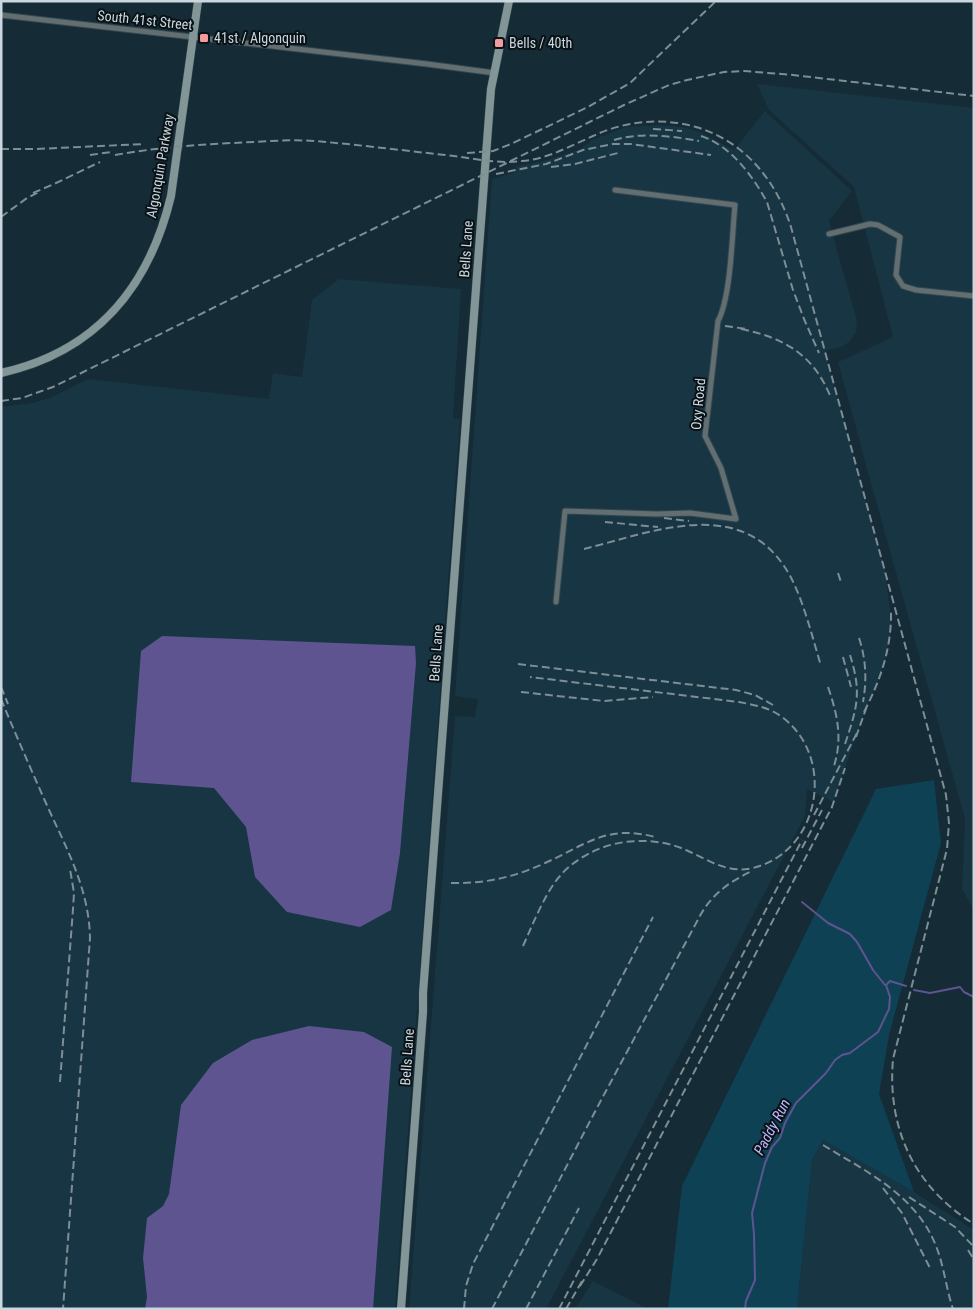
<svg xmlns="http://www.w3.org/2000/svg" width="975" height="1310" font-family="'Roboto Condensed',sans-serif">
  <style>
    .built { fill: #183543 }
    .green { fill: #0f4155 }
    .water { fill: #5d5490 }
    .lines { fill: none; stroke-linecap: round; stroke-linejoin: round }
    .stream { stroke: #5d5490; stroke-width: 2 }
    .street-casing { stroke: #324750; stroke-width: 7 }
    .secondary-casing { stroke: #324750; stroke-width: 9 }
    .street { stroke: #626e6f; stroke-width: 5 }
    .secondary { stroke: #829697; stroke-width: 8 }
    .rail { stroke: #7d8e96; stroke-width: 2; stroke-dasharray: 8 4; stroke-linecap: butt }
    .poi-dot { fill: #f59b9e; stroke: #091216; stroke-width: 2 }
    .labels { text-anchor: middle; dominant-baseline: central; stroke-width: 4; stroke-linejoin: round; paint-order: stroke }
    .street-label { font-size: 14px; fill: #cad7de; stroke: #091216 }
    .poi-label { font-size: 14px; fill: #cad7de; stroke: #091216; text-anchor: start }
    .water-label { font-size: 15px; font-style: italic; fill: #bdb5fc; stroke: #091216 }
  </style>
  <rect width="100%" height="100%" fill="#152b35"/>
  <path class="built" d="M757,84l217,24v802l-12,-21 3,-70 -93,-332 -34,-125 55,-25 -39,-150 -85,-77z
    M765,111l87,80 -23,30 28,100 -1,11 -5,8 -7,6 -19,5 60,219 6,47 -1,19 -6,30 -7,19 -10,21 -34,96 -26,-13 -2,27 -259,493h-137l46,-593 20,1 3,-18 -23,-3 37,-517 24,-7v-6l25,-4 40,-13 11,-9 34,-13 32,-2 24,2 18,5 34,18z
    M339,279l122,10 -8,129 7,1 -65,890h-394v-902l32,-4 19,-6 36,-18 181,20 4,-26 29,4 10,-77z
    M823,1140l91,52 60,38v79h-177l15,-149z
    M593,1281l55,28h-73z"/>
  <path class="green" d="M934,780l7,63 -52,192 -10,59 35,98 -91,-52 -11,20 -15,149h-129l14,-123 194,-397z"/>
  <path class="water" d="M162,636l253,10 1,17 -16,190 -9,57 -31,17 -73,-15 -32,-35 -9,-50 -32,-39 -83,-6 10,-131z
    M309,1026l55,6 28,15 -19,262h-228l2,-12 -4,-39 4,-40 16,-12 6,-12 12,-89 32,-42 39,-23z"/>
  <g class="lines">
    <path class="stream" d="M802,902l26,21 22,11 7,8 16,28 12,15
      M914,990l16,3 30,-6 4,5 10,5
      M745,1309l1,-8 9,-21 -1,-46 -2,-21 13,-50 7,-16 8,-9 5,-15 11,-20 30,-30 9,-13 7,-5 8,-2 28,-21 11,-23 1,-12 -4,-12 4,-4 16,5"/>
    <g class="street-casing">
      <path id="street" d="M1,15l426,49 68,9
        M829,234l41,-10 8,1 22,12 -4,38 7,11 13,4 58,6
        M556,602l9,-91 92,3 33,-1 46,6 -15,-51 -16,-32 13,-115c13,-24 14,-86 17,-116l-120,-15"/>
    </g>
    <g class="secondary-casing">
      <path id="secondary" d="M1,373c94,-21 148,-85 170,-177l27,-195
        M401,1309l22,-297v-19l68,-904 18,-88"/>
    </g>
    <use href="#street" class="street"/>
    <use href="#secondary" class="secondary"/>
    <path class="rail" d="M653,129l29,2
      M701,136c30,10 51,39 66,66l26,88 11,29 15,34
      M614,140c27,-8 57,-4 85,1
      M1,149h35l108,-5
      M467,153l26,-2 18,-7 77,-37 42,-24 86,-82
      M90,155l21,-3
      M115,155c39,-7 77,-10 117,-12 27,-1 55,-4 83,-2 46,4 93,10 139,15 22,3 46,8 68,5 26,-2 48,-15 71,-25 32,-15 68,-19 103,-9 48,14 80,53 95,100l155,568 3,28 -2,26 -54,210c-6,69 21,128 81,165
      M551,167l24,-3 43,-11
      M496,174l50,-10 37,-14 30,-6h18l80,11
      M33,193l21,-9 46,-22
      M1,217l26,-19 12,-6
      M725,326l22,3
      M741,329c44,9 73,26 90,69
      M1,401l21,-3 31,-11 571,-282 45,-20 18,-5 37,-8 20,-1 49,4 181,21
      M664,518l25,3
      M605,522l53,5
      M584,549c65,-16 153,-53 200,17 17,24 28,70 37,100
      M838,573l3,9
      M859,638c7,21 8,42 4,64
      M843,657l8,30
      M518,664l218,26 19,5 18,10
      M1,687l7,17
      M828,687c10,29 15,53 5,82
      M521,692l83,9 49,-4
      M1,699c14,34 29,68 44,102 20,45 44,86 45,137l-27,371
      M864,712c17,-33 28,-65 27,-103
      M856,737l11,-31
      M845,744c12,-36 17,-51 5,-89
      M814,815l44,-84
      M802,848l20,-38
      M451,883c33,1 64,-6 94,-20 41,-18 61,-39 110,-26
      M523,946c9,-20 23,-55 37,-70 7,-9 20,-18 30,-23 28,-15 67,-16 96,-3 22,10 42,24 67,18 68,-17 83,-111 29,-151 -13,-10 -28,-12 -43,-15l-209,-25
      M60,1082l13,-173 1,-16 -4,-24
      M823,1145c44,27 93,50 113,101 8,20 10,42 17,63
      M883,1188l19,25 28,55
      M909,1197l46,30 19,20
      M968,1250l6,10
      M580,1286l17,-27 226,-435 9,-17 13,-39
      M464,1309l2,-23 7,-22 180,-347
      M492,1309l107,-205 102,-190c12,-21 30,-33 51,-43
      M526,1309l53,-101
      M559,1309l243,-469
      M566,1309l16,-28"/>
  </g>
  <g class="poi-dot">
    <rect x="199" y="33" width="10" height="10" rx="2.5"/>
    <rect x="494" y="38" width="10" height="10" rx="2.5"/>
  </g>
  <g class="labels">
    <g class="street-label">
      <text transform="translate(145 20) rotate(6)">South 41st Street</text>
      <text transform="translate(160 166) rotate(-80)">Algonquin Parkway</text>
      <text transform="translate(466 249) rotate(-86)">Bells Lane</text>
      <text transform="translate(698 404) rotate(-85)">Oxy Road</text>
      <text transform="translate(436 653) rotate(-86)">Bells Lane</text>
      <text transform="translate(407 1057) rotate(-86)">Bells Lane</text>
    </g>
    <g class="poi-label">
      <text x="214" y="38">41st / Algonquin</text>
      <text x="509" y="43">Bells / 40th</text>
    </g>
    <g class="water-label">
      <text transform="translate(772 1127) rotate(-62)">Paddy Run</text>
    </g>
  </g>
  <rect width="975" height="1310" fill="none" stroke="#cad7de" stroke-width="5"/>
</svg>
